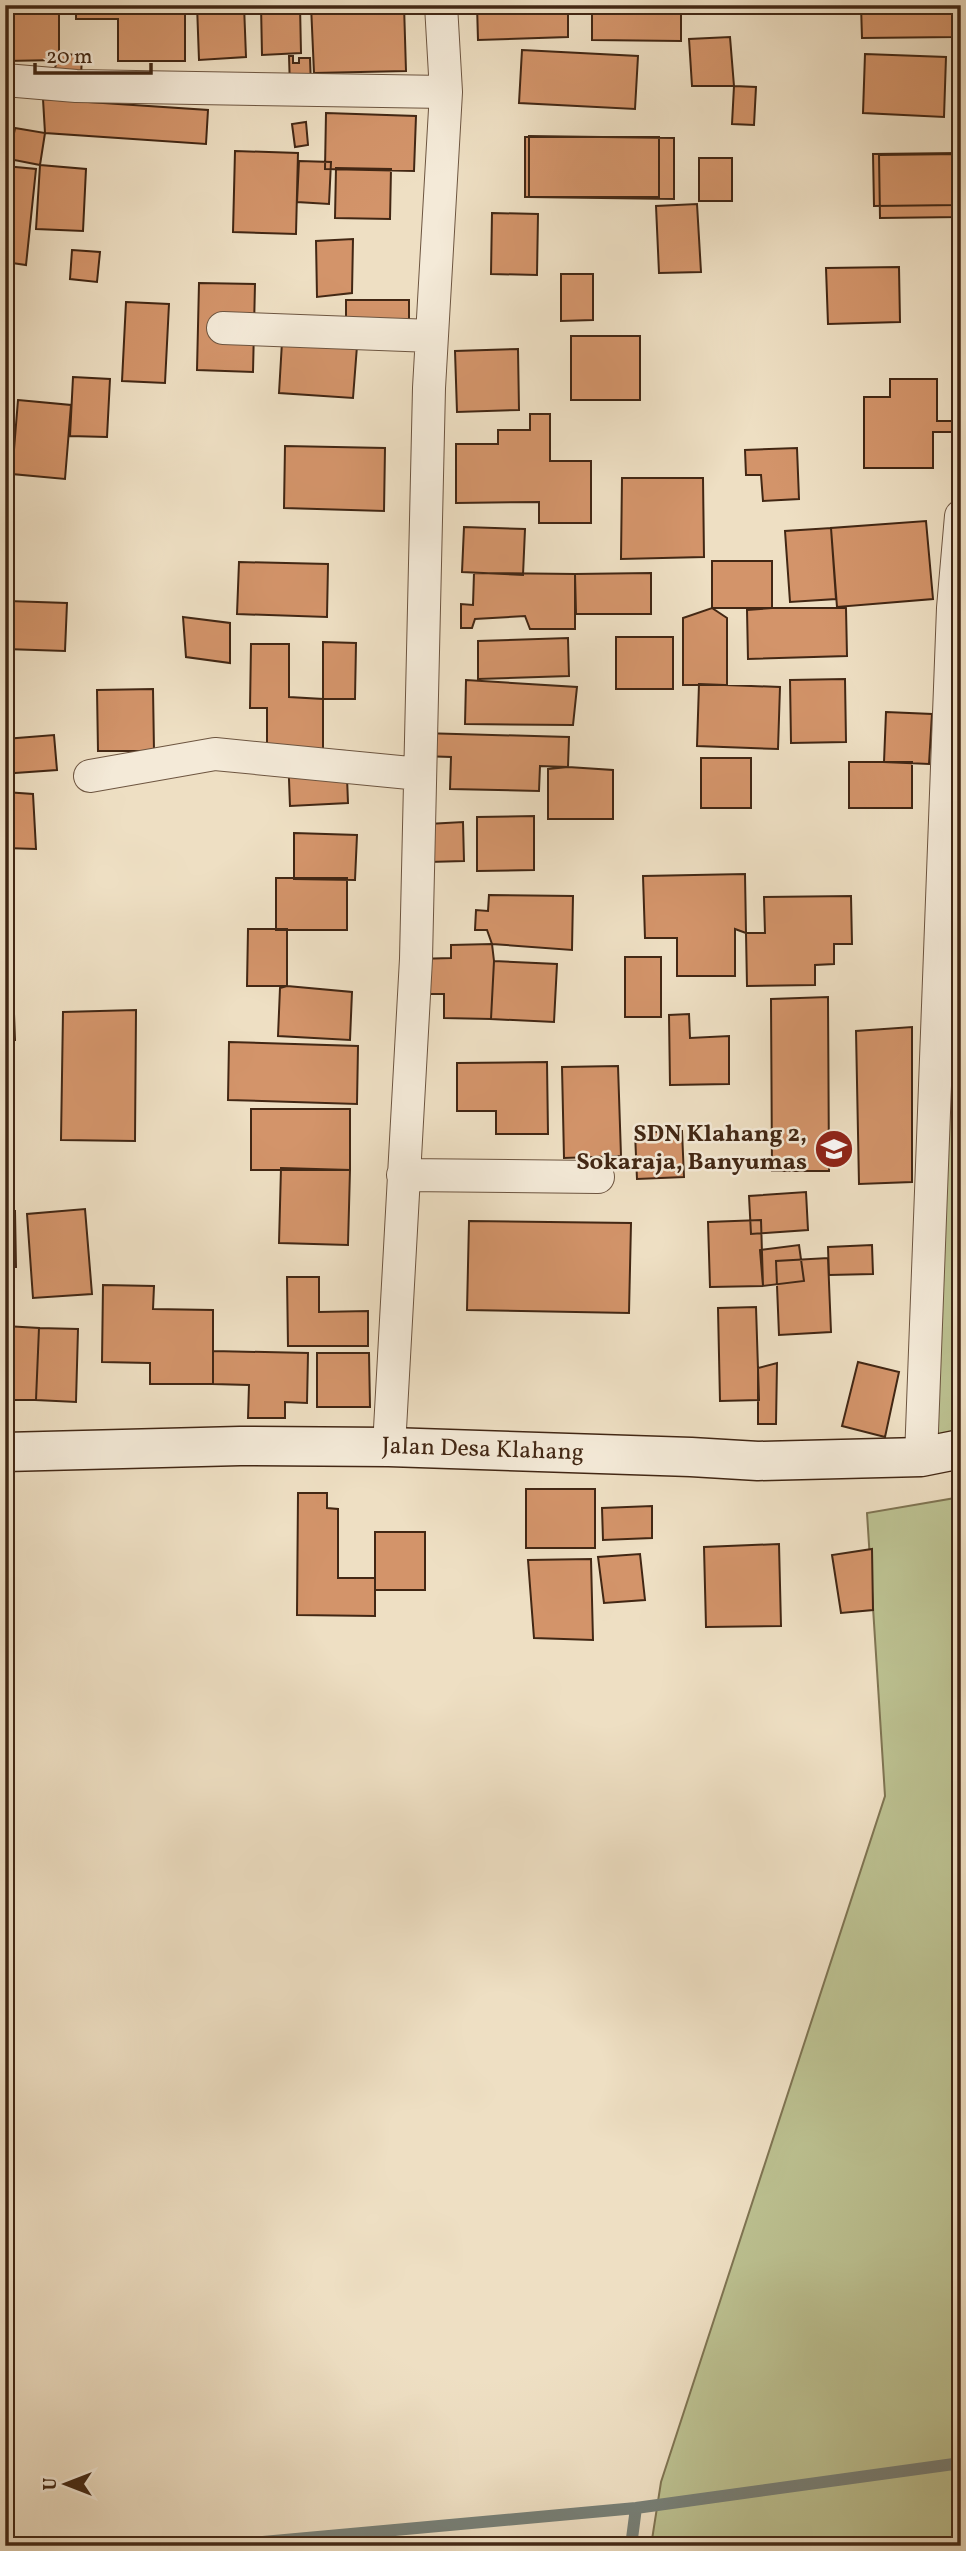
<svg xmlns="http://www.w3.org/2000/svg" width="966" height="2551" font-family="Vollkorn,serif">
  <style>
    .green { fill: #bcc191; stroke: #7f7452; stroke-width: 2 }
    .lines { fill: none; stroke-linecap: round; stroke-linejoin: round }
    .stream { stroke: #778078; stroke-width: 12 }
    .building { fill: #d3946a; stroke: #422714; stroke-width: 2 }
    .street-casing { stroke: #6d5540; stroke-width: 34 }
    .secondary-casing { stroke: #422714; stroke-width: 41 }
    .street { stroke: #f4ead8; stroke-width: 32 }
    .secondary { stroke: #f4ead8; stroke-width: 38 }
    .labels { text-anchor: middle; dominant-baseline: central; stroke-width: 5; stroke-linejoin: round; paint-order: stroke }
    .poi-label { font-size: 24px; font-weight: bold; fill: #422714; stroke: #f4ead8; text-anchor: end }
    .street-label { font-size: 24px; fill: #422714; stroke: #f4ead8 }
  </style>
  <rect width="100%" height="100%" fill="#eedfc3"/>
  <filter id="stains"><feTurbulence type="fractalNoise" baseFrequency=".00286" numOctaves="4"/><feColorMatrix values="0 0 0 0 .2 0 0 0 0 .09 0 0 0 0 .02 0 0 0 .5 -.17"/></filter>
  <radialGradient id="worn" r=".72"><stop offset=".6" stop-color="#630" stop-opacity="0"/><stop offset="1" stop-color="#630" stop-opacity=".3"/></radialGradient>
  <path class="green" d="M961,906v534l-31,6z
    M961,1497v1049h-310l10,-64 224,-686 -18,-283z"/>
  <g class="lines">
    <path class="stream" d="M220,2546l416,-38 325,-45
      M631,2546l5,-38"/>
  </g>
  <path class="building" d="M5,5h54v55l-54,1z
    M76,5h109v56h-67v-42h-42z
    M197,5h47l2,52 -47,3z
    M261,5h39l1,48 -39,2z
    M311,5h93l2,66 -92,2z
    M477,5h91v32l-90,3z
    M592,5h89v36l-89,-1z
    M861,5h95v32l-94,1z
    M730,37l4,49h-42l-3,-47z
    M522,50l116,6 -3,53 -116,-6z
    M59,54l23,1 -1,22 -28,-2z
    M865,54l81,3 -2,60 -81,-4z
    M289,56h4v7h6v-5h11l1,29 -21,1z
    M734,86l22,1 -2,38 -22,-1z
    M43,99l165,11 -2,34 -161,-11z
    M326,113l90,3 -2,55 -89,-2z
    M306,122l2,23 -13,2 -3,-23z
    M15,128l30,5 -5,32 -31,-6z
    M529,136l145,2v61l-145,-2z
    M525,137h134v60h-134z
    M235,151l63,2 -2,81 -63,-2z
    M957,153l1,52 -84,1 -1,-52z
    M961,154v63l-81,1 -1,-63z
    M699,158h33v43h-33z
    M299,161l32,1 -2,42 -32,-2z
    M40,165l46,4 -3,62 -47,-2z
    M5,166l31,3 -10,96 -21,-3z
    M336,168l55,1 -1,50 -55,-1z
    M697,204l4,68 -42,1 -3,-67z
    M492,213l46,1 -1,61 -46,-1z
    M353,239l-1,54 -35,4 -1,-56z
    M72,250l28,2 -3,30 -27,-3z
    M899,267l1,55 -72,2 -2,-56z
    M561,274h32v46l-32,1z
    M199,283l56,1 -2,88 -56,-2z
    M346,300h63v47h-63z
    M126,302l43,2 -4,79 -43,-2z
    M571,336h69v64h-69z
    M282,342l75,4 -4,52 -74,-5z
    M518,349l1,61 -62,2 -2,-61z
    M73,377l37,2 -3,58 -37,-1z
    M890,379h47v42h15v11h-19v36h-69v-71h26z
    M18,400l53,5 -6,74 -53,-5z
    M530,414h20v47h41v62h-52v-21l-83,1v-59h42v-14h32z
    M285,446l100,2 -1,63 -100,-3z
    M797,448l2,51 -36,2 -2,-26h-15l-1,-25z
    M622,478h81l1,79 -83,2z
    M926,521l7,78 -96,8 -6,-79z
    M464,527l61,2 -2,46 -61,-3z
    M831,528l5,71 -46,3 -5,-71z
    M712,561h60v47h-60z
    M239,562l89,2 -1,53 -90,-3z
    M474,573l101,1v55h-45l-5,-13 -50,3 -3,9h-11v-24l12,1z
    M651,573v41h-75l-1,-40z
    M8,601l59,2 -2,48 -59,-2z
    M712,608l15,10v67h-44v-67z
    M772,608h74l1,48 -99,3 -1,-49z
    M183,617l47,6v40l-44,-6z
    M616,637h57v52h-57z
    M568,638l1,38 -91,3v-38z
    M323,642l33,1 -1,56h-32z
    M251,644h38v53l34,2v51l-56,-1v-41h-17z
    M845,679l1,63 -55,1 -1,-63z
    M466,680l111,7 -4,38 -108,-1z
    M699,684l81,3 -2,62 -81,-3z
    M153,689l1,62h-56l-1,-61z
    M886,712l46,2 -3,50 -45,-2z
    M421,733l148,4 -1,30 -28,-1 -1,25 -89,-2 1,-32 -30,-1z
    M54,735l3,35 -42,3 -10,4v-38z
    M323,750l23,1 2,52 -58,3 -2,-53z
    M701,758h50v50h-50z
    M849,762h63v46h-63z
    M568,767l45,3v49h-65v-50z
    M5,792l28,2 3,55 -31,-1z
    M534,816v54l-57,1v-54z
    M463,822l1,39 -35,1 -1,-38z
    M294,833l63,2 -2,45 -61,-1z
    M745,874l1,59 -11,-4v47h-58v-38h-32l-2,-62z
    M276,878h71v52h-71z
    M489,895l84,1 -1,54 -80,-6 -5,-14h-12l1,-20 12,1z
    M851,896l1,48h-18v20l-19,1v20l-68,1 -1,-53h19l-1,-36z
    M248,929h39v57h-40z
    M492,944l2,17 -3,58 -47,-1v-24h-28v-35l35,-1v-13z
    M625,957h36v60h-36z
    M494,961l63,3 -3,58 -63,-3z
    M287,986l65,6 -2,48 -72,-4 2,-48z
    M13,988l2,52h-10v-51z
    M828,997l1,174h-57l-1,-172z
    M136,1010l-1,131 -74,-1 2,-128z
    M689,1014l1,24 39,-2v48l-59,1 -1,-70z
    M912,1027v155l-53,2 -3,-153z
    M229,1042l129,4 -1,58 -129,-4z
    M547,1062l1,72h-52v-23h-39v-48z
    M618,1066l3,90 -57,2 -2,-91z
    M251,1109h99v61h-99z
    M682,1131l2,46 -47,2 -2,-46z
    M281,1168l69,2 -2,75 -69,-2z
    M806,1192l2,38 -57,4 -2,-38z
    M85,1209l7,85 -59,4 -6,-84z
    M5,1211h10l1,56h-11z
    M761,1220l2,66 -53,1 -2,-65z
    M469,1221l162,2 -2,90 -162,-3z
    M799,1245l5,36 -41,5 -3,-36z
    M872,1245l1,29 -44,1 -1,-28z
    M828,1258l3,74 -52,3 -3,-74z
    M287,1277h32v35l49,-1v35h-80z
    M103,1285l51,1 -1,23 60,1v74h-63v-21l-48,-1z
    M756,1307l3,93 -39,1 -2,-93z
    M5,1326l34,2 -3,72h-31z
    M39,1328l39,1 -2,73 -40,-2z
    M213,1351l95,2 -1,50 -22,-1v16h-37l1,-33 -36,-1z
    M317,1353h52l1,54h-53z
    M858,1362l41,10 -14,65 -43,-11z
    M777,1363l-1,61h-18v-56z
    M526,1489h69v59h-69z
    M298,1493h29v15l11,1v69h37v38l-78,-1z
    M652,1506v32l-49,2 -1,-32z
    M375,1532h50v58h-50z
    M779,1544l2,82 -75,1 -2,-80z
    M872,1549l1,61 -32,3 -9,-58z
    M640,1554l5,46 -41,3 -6,-46z
    M591,1559l2,81 -59,-2 -6,-78z"/>
  <g class="lines">
    <g class="street-casing">
      <path id="street" d="M5,80l71,6 370,6
        M223,328l209,8
        M90,776l125,-22 205,20
        M403,1175l195,2
        M389,1447l27,-488 13,-571 17,-296 -5,-87
        M921,1457l32,-849 8,-92"/>
    </g>
    <g class="secondary-casing">
      <g id="secondary">
        <path id="s1" d="M5,1452l235,-6 149,1 302,10 67,4 163,-4 40,-8"/>
      </g>
    </g>
    <use href="#street" class="street"/>
    <use href="#secondary" class="secondary"/>
  </g>
  <defs>
    <g id="school-disc" transform="scale(2.0125)"><circle r="9.5" fill="#8f2418" stroke="#f4ead8"/><path d="M0-5L7-2L0 1L-7-2ZM-4 1L0 2.5L4 1V4Q0 6-4 4Z" fill="#fff"/></g>
  </defs>
  <g fill-rule="evenodd">
    <use href="#school-disc" x="834" y="1149"/>
  </g>
  <g class="labels">
    <g class="poi-label">
      <text x="807" y="1135">SDN Klahang 2,<tspan x="807" dy="28">Sokaraja, Banyumas</tspan></text>
    </g>
    <g class="street-label">
      <text stroke="none"><textPath href="#s1" startOffset="478">Jalan Desa Klahang</textPath></text>
    </g>
  </g>
  <rect width="966" height="2551" fill="none" stroke="#eedfc3" stroke-width="28"/>
  <rect x="7" y="7" width="952" height="2537" fill="none" stroke="#422714" stroke-width="3.5"/>
  <rect x="14" y="14" width="938" height="2523" fill="none" stroke="#422714" stroke-width="2"/>
  <g transform="translate(66 2484) rotate(270)" stroke="#f4ead8" stroke-width="5" paint-order="stroke">
  <path d="M0-5L12 26L0 18L-12 26Z" fill="#422714"/>
  <text y="-10" font-size="19" font-weight="bold" text-anchor="middle" fill="#422714">U</text>
  </g>
  <path d="M35 63v10h116v-10" fill="none" stroke="#422714" stroke-width="3.5"/>
  <text x="46" y="63" font-size="21" fill="#422714" stroke="#f4ead8" stroke-width="5" paint-order="stroke">20 m</text>
  <rect width="100%" height="100%" filter="url(#stains)"/>
  <rect width="100%" height="100%" fill="url(#worn)"/>
</svg>
